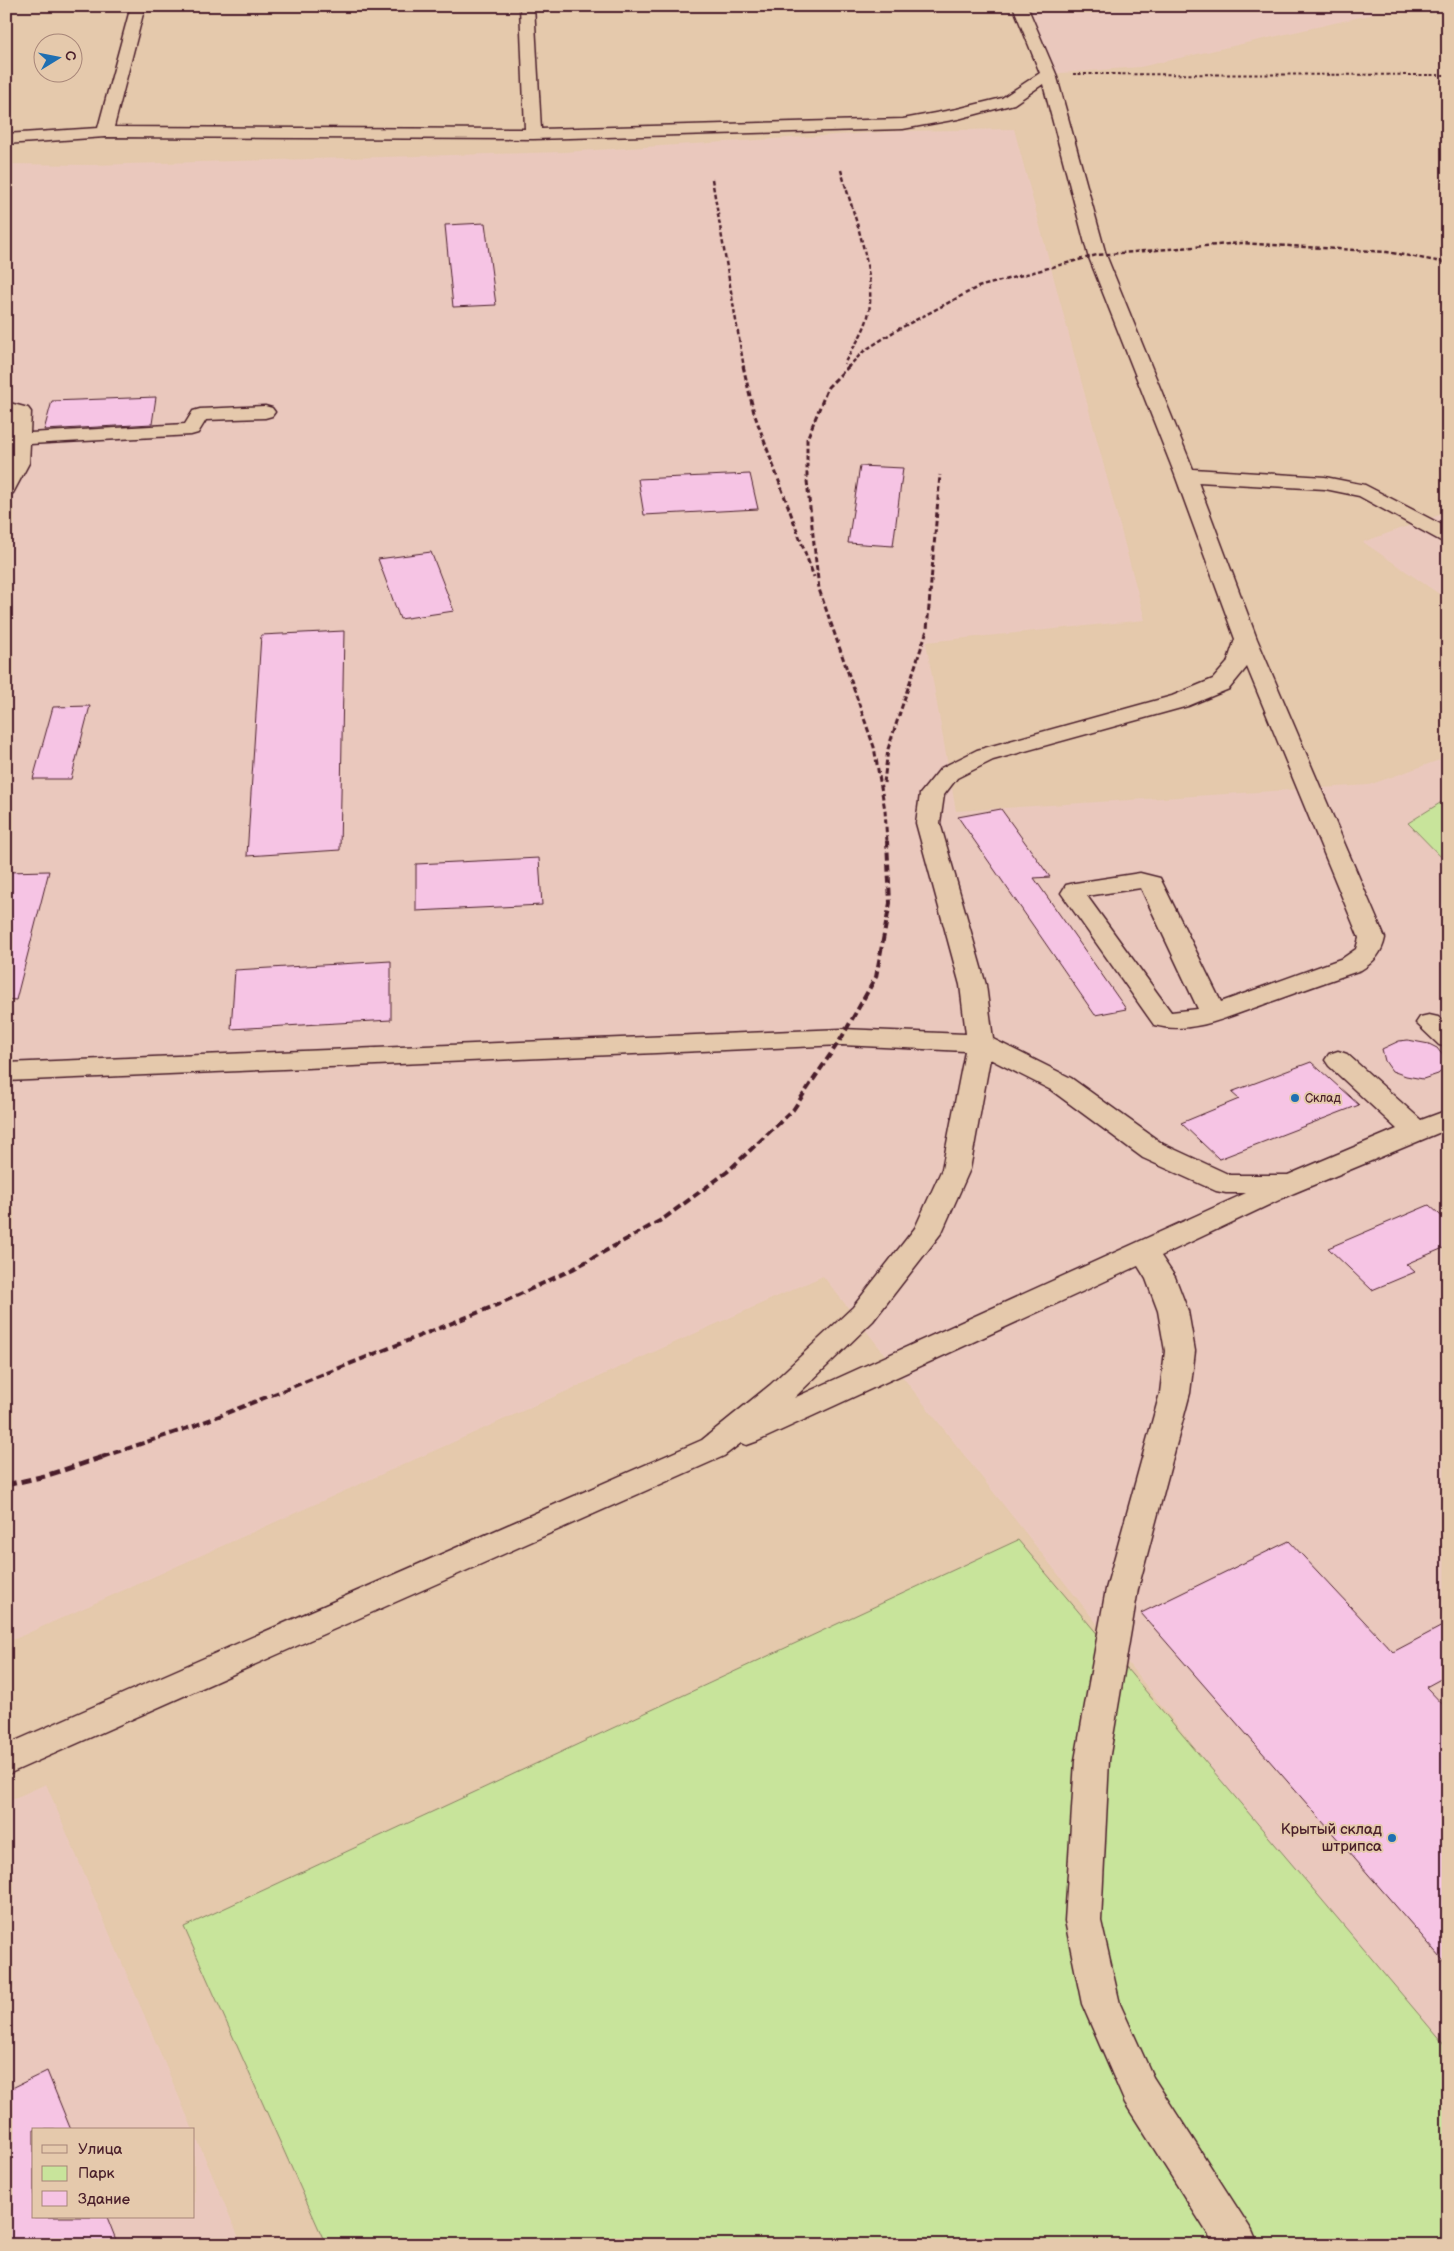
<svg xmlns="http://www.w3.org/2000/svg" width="1454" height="2251" font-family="'Balsamiq Sans',sans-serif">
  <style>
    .built { fill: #eac8bd }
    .green { fill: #c8e49b; stroke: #898263 }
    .building { fill: #f6c4e4; stroke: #4a1f2b }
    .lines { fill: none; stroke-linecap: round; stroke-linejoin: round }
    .minor-casing { stroke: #4a1f2b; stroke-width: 3 }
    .path { stroke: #4a1f2b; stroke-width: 2; stroke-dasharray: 3 2.5; stroke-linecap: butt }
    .minor { fill: #e5c9ac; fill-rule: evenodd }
    .rail-far3 { stroke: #4a1f2b; stroke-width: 2.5; stroke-dasharray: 4.5 2.5; stroke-linecap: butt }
    .rail-far2 { stroke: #4a1f2b; stroke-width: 3; stroke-dasharray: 5.5 3; stroke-linecap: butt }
    .rail-far1 { stroke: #4a1f2b; stroke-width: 4; stroke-dasharray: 8 4; stroke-linecap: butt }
    .rail { stroke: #4a1f2b; stroke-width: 5; stroke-dasharray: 10 5; stroke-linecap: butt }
    .poi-dot { fill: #1f6fb2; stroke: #e5c9ac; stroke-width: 2 }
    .labels { text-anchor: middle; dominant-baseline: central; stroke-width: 4; stroke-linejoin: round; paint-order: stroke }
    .poi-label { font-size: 12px; fill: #4a1f2b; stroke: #e5c9ac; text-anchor: start }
    .near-poi-label { font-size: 15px; fill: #4a1f2b; stroke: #e5c9ac; text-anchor: end }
  </style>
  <rect width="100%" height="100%" fill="#e5c9ac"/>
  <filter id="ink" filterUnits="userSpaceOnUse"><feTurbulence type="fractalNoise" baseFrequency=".02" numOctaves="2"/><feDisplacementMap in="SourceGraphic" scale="10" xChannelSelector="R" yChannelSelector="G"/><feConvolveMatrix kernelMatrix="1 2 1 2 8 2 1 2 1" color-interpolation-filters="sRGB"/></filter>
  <g filter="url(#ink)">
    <path class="built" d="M1020,6h348l6,8 -234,53 -92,7z
      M1014,129l131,491 -219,22 30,169 413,-26 79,-28v1312l-625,-793 -817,367v-1479l84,1 473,-13 339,-21z
      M1448,512v88l-85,-58z
      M46,1784l147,346h-159v87h160v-85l48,113h-236v-443z"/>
    <path class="green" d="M1448,798v66l-40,-41z
      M1018,1540l430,509v196h-1122l-142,-318z"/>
    <path class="building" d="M485,223l11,82 -43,2 -8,-82z
      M156,397l-4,27 -108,6 8,-29z
      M860,466l43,2 -10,78 -45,-3z
      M750,474l8,35 -114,6 -6,-36z
      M431,552l23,59 -54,8 -22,-60z
      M344,631l-4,219 -93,6 14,-221z
      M90,706l-19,73h-38l20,-72z
      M1001,809l49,68 -16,1 92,131 -31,6 -137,-198z
      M539,858l3,47 -126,6v-47z
      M49,871l-33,129 -10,-1v-127z
      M391,961v59l-160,9 4,-59z
      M1408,1040l21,4 8,4 11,14v4l-10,8 -15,5 -17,-3 -14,-5 -7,-10 -3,-12 17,-8z
      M1311,1062l48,43 -140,54 -38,-36 58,-24 -8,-7z
      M1429,1205l19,17v24l-42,18 9,8 -43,18 -44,-42z
      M1289,1541l104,111 55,-29v52l-22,12 22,23v256l-307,-353z
      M47,2071l24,59h-37v87h73l11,28h-112v-154z"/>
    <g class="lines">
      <g class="minor-casing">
        <path id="minor" d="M131,6h14l-31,121 411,2 -5,-123h14l7,123 362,-10 54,-10 45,-11 38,-25 -27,-67h14l29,68 50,181 87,214 132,8 40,8 83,43v15l-7,-2 -82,-45 -34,-7 -127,-7 59,157 128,299c-3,15 -11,24 -24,32 -33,11 -66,23 -99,35 -35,12 -71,30 -108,20l-93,-132 5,-8 9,-2 65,-10 20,5 61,124 122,-44 13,-9 3,-11 -112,-271 -18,22 -41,17 -195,54 -36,18 -13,17 -4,28 46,162 7,54 78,39 92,66 67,31h58l109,-46 -68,-63 -4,-6 4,-6 9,-3 9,3 74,66 27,-10v19l-154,64 -133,63 14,21 13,34 7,40 -5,42 -52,196 -29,171 -8,161 19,83 33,73 99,154 6,14h-43l-90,-142 -43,-99 -17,-83 10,-161 31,-171 54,-196 5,-42 -7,-40 -12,-32 -8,-13 -380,175 -11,4 -6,-2 -17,13 -718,319v-30l696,-305 68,-55 83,-78 62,-79 27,-59 23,-118 -123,-6 -836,36v-18l836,-34 124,5 -6,-49 -44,-162 4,-29 21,-26 36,-18 195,-54 41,-17 14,-16 8,-24 -60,-164 -87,-220 -45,-171 -29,20 -56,15 -55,10 -370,10 -428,-2 -99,7v-10l92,-6zM1141,888l57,121 -27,3 -84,-116zM990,1059l61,31 92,68 73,33 10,2h20l-452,205 79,-77 69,-89 28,-63z
          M6,402l22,6 3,4 -1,21 155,-9 8,-13 7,-2 65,-3 7,2 3,4 -3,4 -7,2 -59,2 -8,13 -7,2 -161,9 -1,19 -16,30 -7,2 5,-80 -5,-1z
          M1429,1015l9,2 10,8v22l-9,-2 -23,-22 4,-6z"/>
      </g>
      <path class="path" d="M1073,74l375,1"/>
      <use href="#minor" class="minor"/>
      <path class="rail-far3" d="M841,170c11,42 40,112 25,153 -5,14 -15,28 -22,41
        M712,179l32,189
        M847,368l17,-17 31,-20 83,-44 119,-32 144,-12 146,9 61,11"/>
      <path class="rail-far2" d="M743,366l11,47 60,164
        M849,366l-21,21 -21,52v42l12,108 55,158 11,63 2,32
        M884,783l4,-34 39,-119 13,-155"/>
      <path class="rail-far1" d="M102,1457l92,-31 303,-121 76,-36 90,-50 64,-47 66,-62 49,-73 34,-60 14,-74 -3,-62"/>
      <path class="rail" d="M6,1485l39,-9 61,-20"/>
    </g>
  </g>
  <g class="poi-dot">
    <circle cx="1295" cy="1098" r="5"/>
    <circle cx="1392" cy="1838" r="5"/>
  </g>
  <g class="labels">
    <g class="poi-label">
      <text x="1305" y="1098">Склад</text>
    </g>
    <g class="near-poi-label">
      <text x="1382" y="1829">Крытый склад<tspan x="1382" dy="17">штрипса</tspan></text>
    </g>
  </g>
  <rect width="1454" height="2251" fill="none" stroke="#e5c9ac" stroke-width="25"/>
  <rect x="12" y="12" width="1429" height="2226" fill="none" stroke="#4a1f2b" stroke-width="2" filter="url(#ink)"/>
  <rect x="32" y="2128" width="162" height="90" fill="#e5c9ac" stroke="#a78578"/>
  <rect x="42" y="2145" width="25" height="8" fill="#e5c9ac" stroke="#a78578"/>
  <text x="78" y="2154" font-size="15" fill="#4a1f2b">Улица</text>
  <rect x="42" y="2166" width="25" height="15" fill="#c8e49b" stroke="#a78578"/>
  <text x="78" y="2178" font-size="15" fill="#4a1f2b">Парк</text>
  <rect x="42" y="2191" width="25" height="15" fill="#f6c4e4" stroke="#a78578"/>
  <text x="78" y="2204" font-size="15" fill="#4a1f2b">Здание</text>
  <g transform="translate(58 58) rotate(80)"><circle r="24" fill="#e5c9ac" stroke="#a78578"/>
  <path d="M0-4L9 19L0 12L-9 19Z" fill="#1f6fb2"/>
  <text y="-8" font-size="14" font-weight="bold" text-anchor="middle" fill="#4a1f2b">С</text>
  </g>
</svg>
